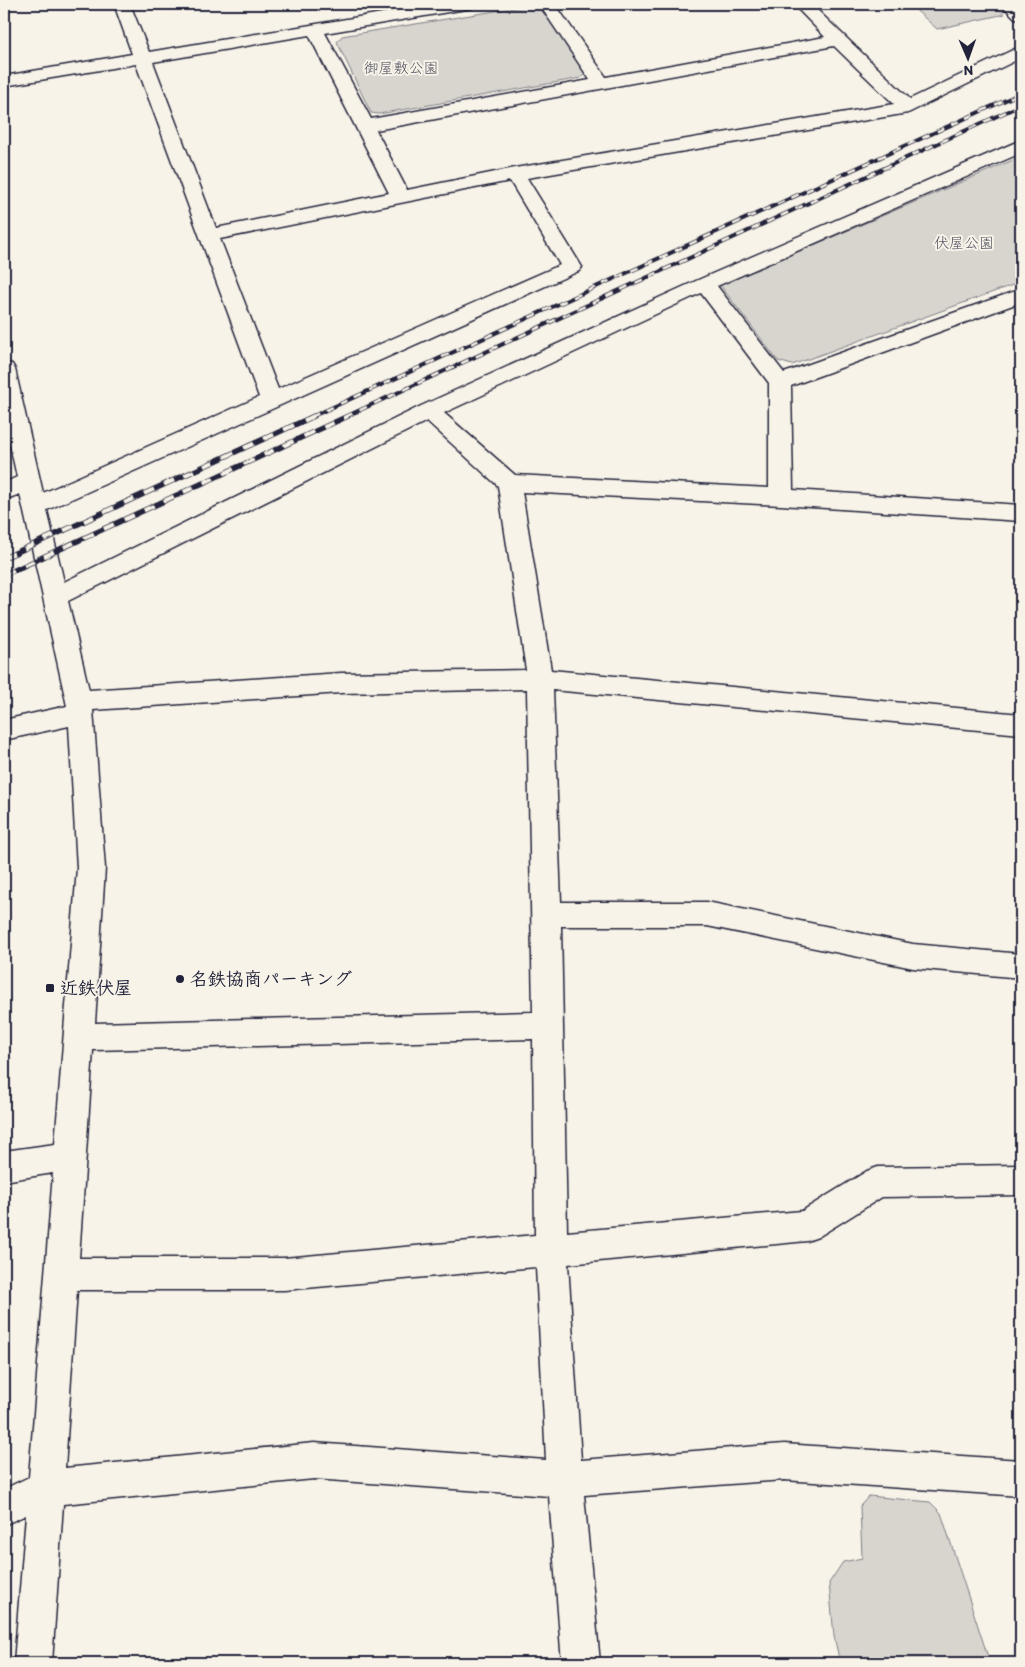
<svg xmlns="http://www.w3.org/2000/svg" width="1025" height="1667" font-family="Itim,'Klee One',sans-serif">
  <style>
    .green { fill: #d8d5cf; stroke: #7d7c85 }
    .lines { fill: none; stroke-linecap: round; stroke-linejoin: round }
    .minor-casing { stroke: #22223b; stroke-width: 3 }
    .minor { fill: #f7f3e8; fill-rule: evenodd }
    .rail-far1-casing { stroke: #22223b; stroke-width: 4 }
    .rail-casing { stroke: #22223b; stroke-width: 5.5 }
    .rail-far1 { stroke: #f7f3e8; stroke-width: 2.5; stroke-dasharray: 8; stroke-linecap: butt }
    .rail { stroke: #f7f3e8; stroke-width: 4; stroke-dasharray: 11; stroke-linecap: butt }
    .poi-dot { fill: #22223b; stroke: #f7f3e8; stroke-width: 2 }
    .labels { text-anchor: middle; dominant-baseline: central; stroke-width: 4; stroke-linejoin: round; paint-order: stroke }
    .far-park-label { font-size: 15px; fill: #504f60; stroke: #f7f3e8 }
    .poi-label { font-size: 18px; font-weight: bold; fill: #22223b; stroke: #f7f3e8; text-anchor: start }
  </style>
  <rect width="100%" height="100%" fill="#f7f3e8"/>
  <filter id="ink" filterUnits="userSpaceOnUse"><feTurbulence type="fractalNoise" baseFrequency=".02" numOctaves="2"/><feDisplacementMap in="SourceGraphic" scale="10" xChannelSelector="R" yChannelSelector="G"/><feConvolveMatrix kernelMatrix="1 2 1 2 8 2 1 2 1" color-interpolation-filters="sRGB"/></filter>
  <g filter="url(#ink)">
    <path class="green" d="M909,4h84l12,10 -68,15z
      M532,5l8,1 47,65 -6,7 -202,36 -8,-1 -34,-71 5,-6z
      M1013,160l8,1v121l-229,83 -14,-4 -58,-76z
      M869,1496l61,6 11,11 49,150h-150l-6,-27 -5,-53 14,-21 19,-4 -2,-52z"/>
    <g class="lines">
      <g class="minor-casing">
        <path id="minor" d="M114,4h16l19,48 287,-48h38l-2,4 -6,1 -141,24 46,86 219,-39 -51,-76h16l51,73 219,-40 -32,-33h18l99,95 111,-53v12l-113,55 -381,65 55,89 -3,4 -532,239 17,72 357,-176 277,-126 323,-140v13l-304,133 67,87 237,-84v13l-230,84 2,104 228,15v16l-240,-16 -259,-13 29,178 470,44v20l-468,-44 8,212h146l206,42 108,10v24l-108,-10 -206,-42h-146l6,306 235,-21 65,-40 11,-4 143,-2v30l-139,2 -64,40 -11,4 -239,23 13,196 203,-16 237,16v36l-237,-16 -200,15 16,168h-38l-13,-167 -235,-17 -251,25 -11,159h-38l12,-148 -22,10v-36l25,-12 24,-304 -49,8v-30l51,-7 22,-276 -8,-142 -65,14v-20l63,-14 -47,-212 -16,6v-17l13,-6 -13,-59v-56l8,2 3,5 28,124 216,-96 -123,-333 -132,22v-10l128,-22zM309,35l80,158 -173,35 -63,-166zM834,46l60,58 -379,64 -108,22 -31,-60zM510,181l50,84 -282,124 -58,-150zM701,293l68,90v105l-254,-13 -71,-62zM427,421l71,65 28,184 -185,3 -252,17 -21,-89zM527,689l6,323 -438,11 10,-155 -12,-158 248,-17zM533,1039l2,196 -251,23h-205l14,-208zM536,1267l10,193 -232,-17 -249,25 12,-178h207z
          M1001,4h18l2,1v14l-6,-1z"/>
      </g>
      <use href="#minor" class="minor"/>
      <g class="rail-far1-casing">
        <path id="rail-far1" d="M311,417l710,-324
          M345,417l676,-312"/>
      </g>
      <g class="rail-casing">
        <path id="rail" d="M4,558l310,-142
          M4,575l344,-159"/>
      </g>
      <use href="#rail-far1" class="rail-far1"/>
      <use href="#rail" class="rail"/>
    </g>
  </g>
  <g class="poi-dot">
    <circle cx="180" cy="979" r="5"/>
    <rect x="45" y="983" width="10" height="10" rx="2.5"/>
  </g>
  <g class="labels">
    <g class="far-park-label">
      <text x="401" y="68">御屋敷公園</text>
      <text x="964" y="243">伏屋公園</text>
    </g>
    <g class="poi-label">
      <text x="190" y="979">名鉄協商パーキング</text>
      <text x="60" y="988">近鉄伏屋</text>
    </g>
  </g>
  <rect width="1025" height="1667" fill="none" stroke="#f7f3e8" stroke-width="20"/>
  <rect x="10" y="10" width="1005" height="1647" fill="none" stroke="#22223b" stroke-width="2" filter="url(#ink)"/>
  <g transform="translate(968 58) rotate(178)" stroke="#f7f3e8" stroke-width="4" paint-order="stroke">
  <path d="M0-4L9 19L0 12L-9 19Z" fill="#22223b"/>
  <text y="-8" font-size="14" font-weight="bold" text-anchor="middle" fill="#22223b">N</text>
  </g>
</svg>
